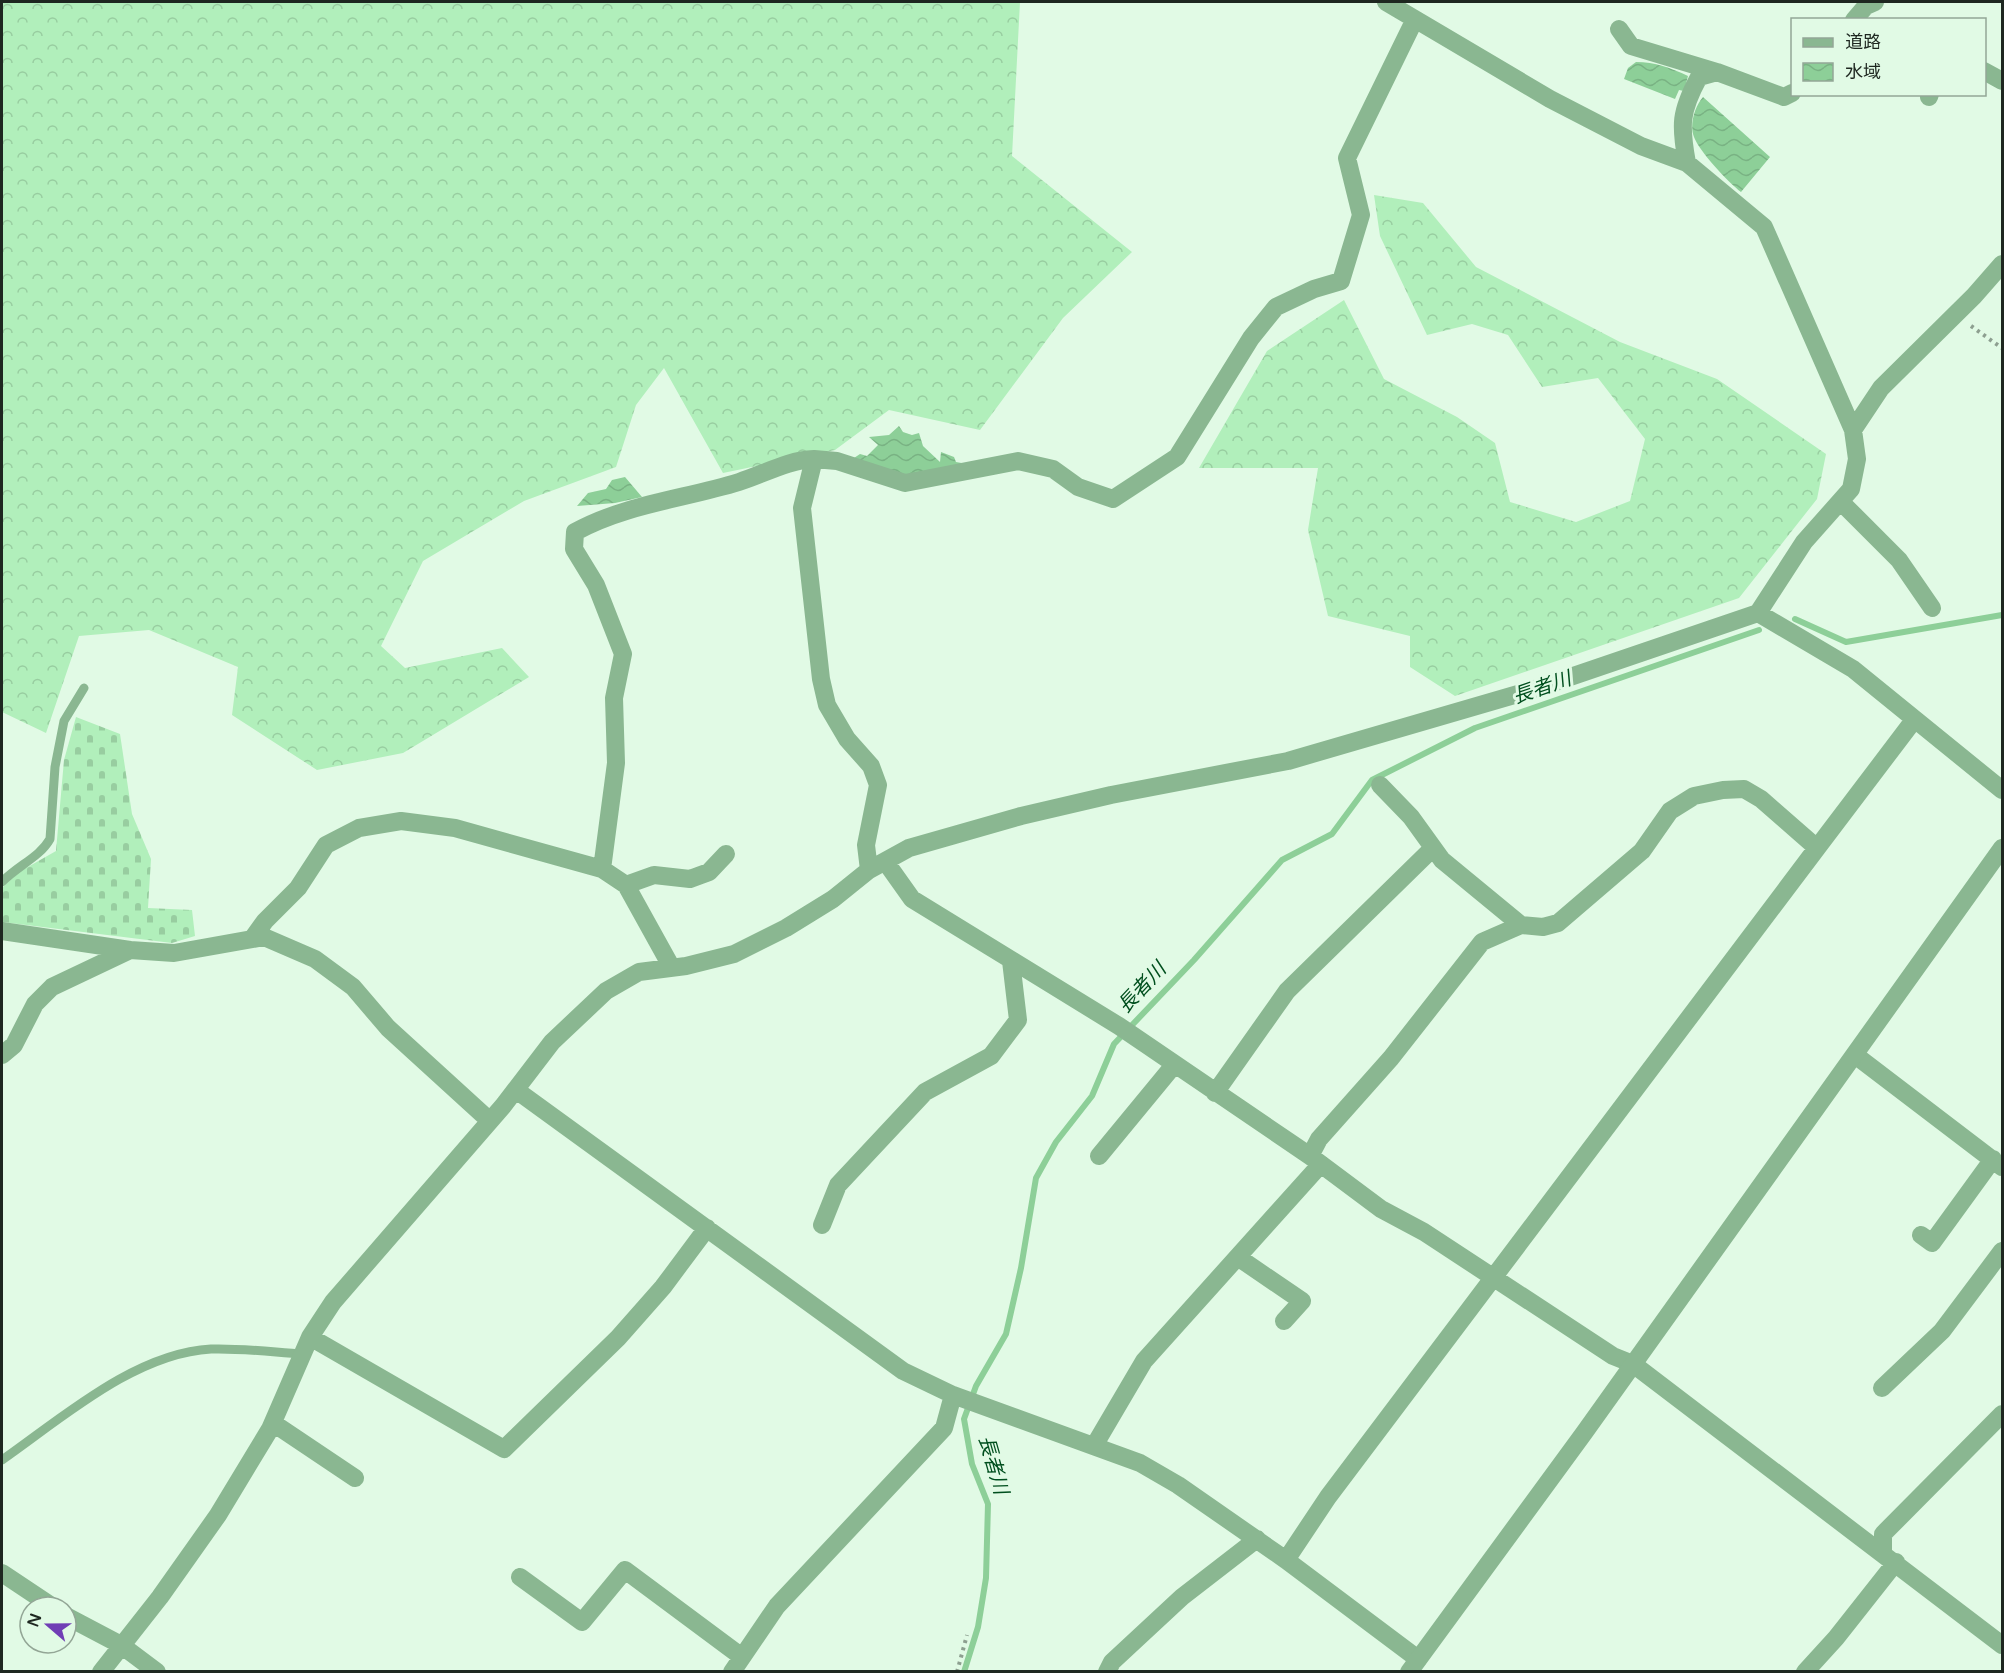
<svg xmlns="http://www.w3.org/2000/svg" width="2004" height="1673" font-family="'Varela Round','Noto Sans JP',sans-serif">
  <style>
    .forest { fill: url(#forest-crowns) }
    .cemetery { fill: url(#cemetery-stones) }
    .water { fill: url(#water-waves) }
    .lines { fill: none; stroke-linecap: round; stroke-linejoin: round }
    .stream { stroke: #8dcf98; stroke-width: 6 }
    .path { stroke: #8d9f90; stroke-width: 4; stroke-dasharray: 3 4.5; stroke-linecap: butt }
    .service { stroke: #8ab791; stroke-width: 9 }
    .minor { stroke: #8ab791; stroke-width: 18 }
    .tertiary { stroke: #8ab791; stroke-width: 18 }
    .labels { text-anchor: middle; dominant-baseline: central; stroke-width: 6; stroke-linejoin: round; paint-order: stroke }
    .water-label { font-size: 20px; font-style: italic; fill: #004f1e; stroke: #e1fae5 }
  </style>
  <defs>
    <pattern id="forest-crowns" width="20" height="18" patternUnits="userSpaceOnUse" patternTransform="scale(1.5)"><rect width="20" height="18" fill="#b1efbb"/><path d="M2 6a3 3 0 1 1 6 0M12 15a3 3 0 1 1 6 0" fill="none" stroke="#98cda0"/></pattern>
    <pattern id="cemetery-stones" width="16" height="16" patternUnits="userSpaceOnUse" patternTransform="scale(1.5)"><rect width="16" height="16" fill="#b1efbb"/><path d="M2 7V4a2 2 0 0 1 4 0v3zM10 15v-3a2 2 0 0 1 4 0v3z" fill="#98cda0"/></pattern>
    <pattern id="water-waves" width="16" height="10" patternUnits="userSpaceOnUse" patternTransform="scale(1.5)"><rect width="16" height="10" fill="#8dcf98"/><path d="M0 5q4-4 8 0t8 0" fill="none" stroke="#79b283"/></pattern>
  </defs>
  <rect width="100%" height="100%" fill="#e1fae5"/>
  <path class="forest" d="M2,2h1018l-8,154 120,96 -69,66 -83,112 -91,-20 -54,40 -112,23 -59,-105 -28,37 -20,62 -92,34 -101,60 -42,85 24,22 97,-20 27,29 -126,76 -86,17 -85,-55 6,-48 -89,-37 -70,6 -33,97 -44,-21z
    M1374,195l49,8 53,64 144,75 97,37 109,75 -9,45 -78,99 -284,98 -45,-29v-31l-82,-20 -20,-86 10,-62h-119l68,-117 77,-51 40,79 73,38 38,26 15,59 66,20 54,-21 15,-62 -47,-61 -56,9 -34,-52 -36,-11 -45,11 -47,-99z"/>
  <path class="cemetery" d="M76,717l44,17 12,80 19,45 -3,49 44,2 3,26 -23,7 -170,-21v-34l17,-16 37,-21 8,-91z"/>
  <path class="water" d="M1636,62c19,0 35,6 52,14l-4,15 -5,-1 -4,9 -51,-20 4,-11z
    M1703,97l67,60 -29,35c-13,-10 -42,-41 -47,-55 -5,-12 1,-31 9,-40z
    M899,426l4,6 9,3 7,-2 4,13 17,16 1,-10 13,5 2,5 11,2 -63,12 -50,-18 6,-4 7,2 11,-11 -9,-8 20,-2z
    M625,477l17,20 -27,6 -38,3 11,-13 18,-4 6,-9z"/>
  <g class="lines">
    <path class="stream" d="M1795,619l51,23 156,-27
      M964,1672l14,-45 8,-49 2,-74 -16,-40 -8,-45 12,-33 30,-52 15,-66 15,-90 20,-36 36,-46 22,-52 80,-84 88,-100 50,-26 40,-54 103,-52 284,-98"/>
    <path class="path" d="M1971,326l31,22
      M957,1672l10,-37"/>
    <path class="service" d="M2,882c15,-16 38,-25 48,-43l5,-72 9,-46 20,-33
      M2,1460c59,-41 133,-107 209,-111 30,-1 61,3 92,5"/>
    <path class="minor" d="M1386,2l164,97 91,47 46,17 77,64 89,203
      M1854,20l12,-14 9,-4
      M1619,29l12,17 86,26
      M1984,71l18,10
      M1929,97l1,-3
      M1687,163c-7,-38 -7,-51 12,-86l18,-5 67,25 8,-4
      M1841,502l58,58 33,48
      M1758,613l95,56 149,121
      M1380,785l31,32 31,43 79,65
      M885,861l27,38 207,127 191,130 71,53 43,23 189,124 20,8 369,281
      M602,869l14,-106 -2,-65 9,-44 -27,-69 -22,-36 1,-17c51,-28 109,-33 164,-50 25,-8 49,-22 75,-23
      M869,870l-3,-25 12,-60 -7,-19 -24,-27 -20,-34 -6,-26 -19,-171 12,-49 23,2 68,22 113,-22 35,8 25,18 35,12 64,-42 74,-119 25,-31 38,-18 27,-8 20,-66 -14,-57 68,-139
      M626,885l28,-10 36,4 19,-7 17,-18
      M2,931l128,19
      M252,939l13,-18 33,-33 28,-43 33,-17 42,-7 54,7 147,41 24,16 46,83
      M2,1055l12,-10 21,-41 17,-17 78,-37 44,3 90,-16 51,22 38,28 35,41 102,93
      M1855,1055l147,112
      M516,1090l387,281 50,24 187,68 38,22 108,75 132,99
      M1215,1093l72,-102 146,-143
      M1099,1156l75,-91
      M1310,1156l9,-17 72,-81 91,-116 39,-17 22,2 15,-4 84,-72 28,-40 24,-15 29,-6 21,-1 17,10 56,49 97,-128
      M822,1225l16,-40 87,-93 66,-36 27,-36 -7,-59
      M1921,1235l11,8 61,-84
      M1239,1258l63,43 -18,20
      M310,1337l194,112 114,-111 45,-51 44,-59
      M1882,1388l60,-57 60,-80
      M273,1423l82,55
      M1094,1446l50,-85 177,-197
      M1883,1553v-19l119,-120
      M1286,1560l42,-63 489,-649
      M2,1573l51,34
      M520,1577l62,45 43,-52 117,87
      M66,1616l55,29 36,27
      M101,1672l59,-75 58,-82 52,-86 40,-92 23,-35 170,-196 49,-64 54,-51 33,-19 47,-6 48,-12 52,-26 47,-29 36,-29 40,-22 112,-32 90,-21 177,-34 244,-71 226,-77 46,-71 47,-53 6,-30 -4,-29 28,-42 93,-92 28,-32
      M732,1672l45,-66 167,-178 9,-33
      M1107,1672l5,-10 70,-65 75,-58
      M1805,1672l31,-34 60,-76"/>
    <path class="tertiary" d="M1409,1672l175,-239 418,-585"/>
  </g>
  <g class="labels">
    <g class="water-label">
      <text transform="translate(1542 688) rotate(-19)">長者川</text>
      <text transform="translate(1142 988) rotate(-47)">長者川</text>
      <text transform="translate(993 1465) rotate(74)">長者川</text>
    </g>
  </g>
  <rect width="2004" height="1673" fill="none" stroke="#1e2720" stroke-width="6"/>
  <rect x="1791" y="18" width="195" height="78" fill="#e1fae5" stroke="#93a696" stroke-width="1.5"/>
  <rect x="1803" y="38" width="30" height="9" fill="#8ab791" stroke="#93a696" stroke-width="1.5"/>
  <text x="1845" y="48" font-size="18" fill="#1e2720">道路</text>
  <rect x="1803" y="63" width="30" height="18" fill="url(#water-waves)" stroke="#93a696" stroke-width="1.5"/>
  <text x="1845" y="78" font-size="18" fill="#1e2720">水域</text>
  <g transform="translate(48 1625) rotate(290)"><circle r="28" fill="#e1fae5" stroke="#93a696" stroke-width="1.5"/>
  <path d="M0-4.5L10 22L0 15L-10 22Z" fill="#703eb5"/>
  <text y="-9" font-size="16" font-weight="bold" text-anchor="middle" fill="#1e2720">N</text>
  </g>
</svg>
